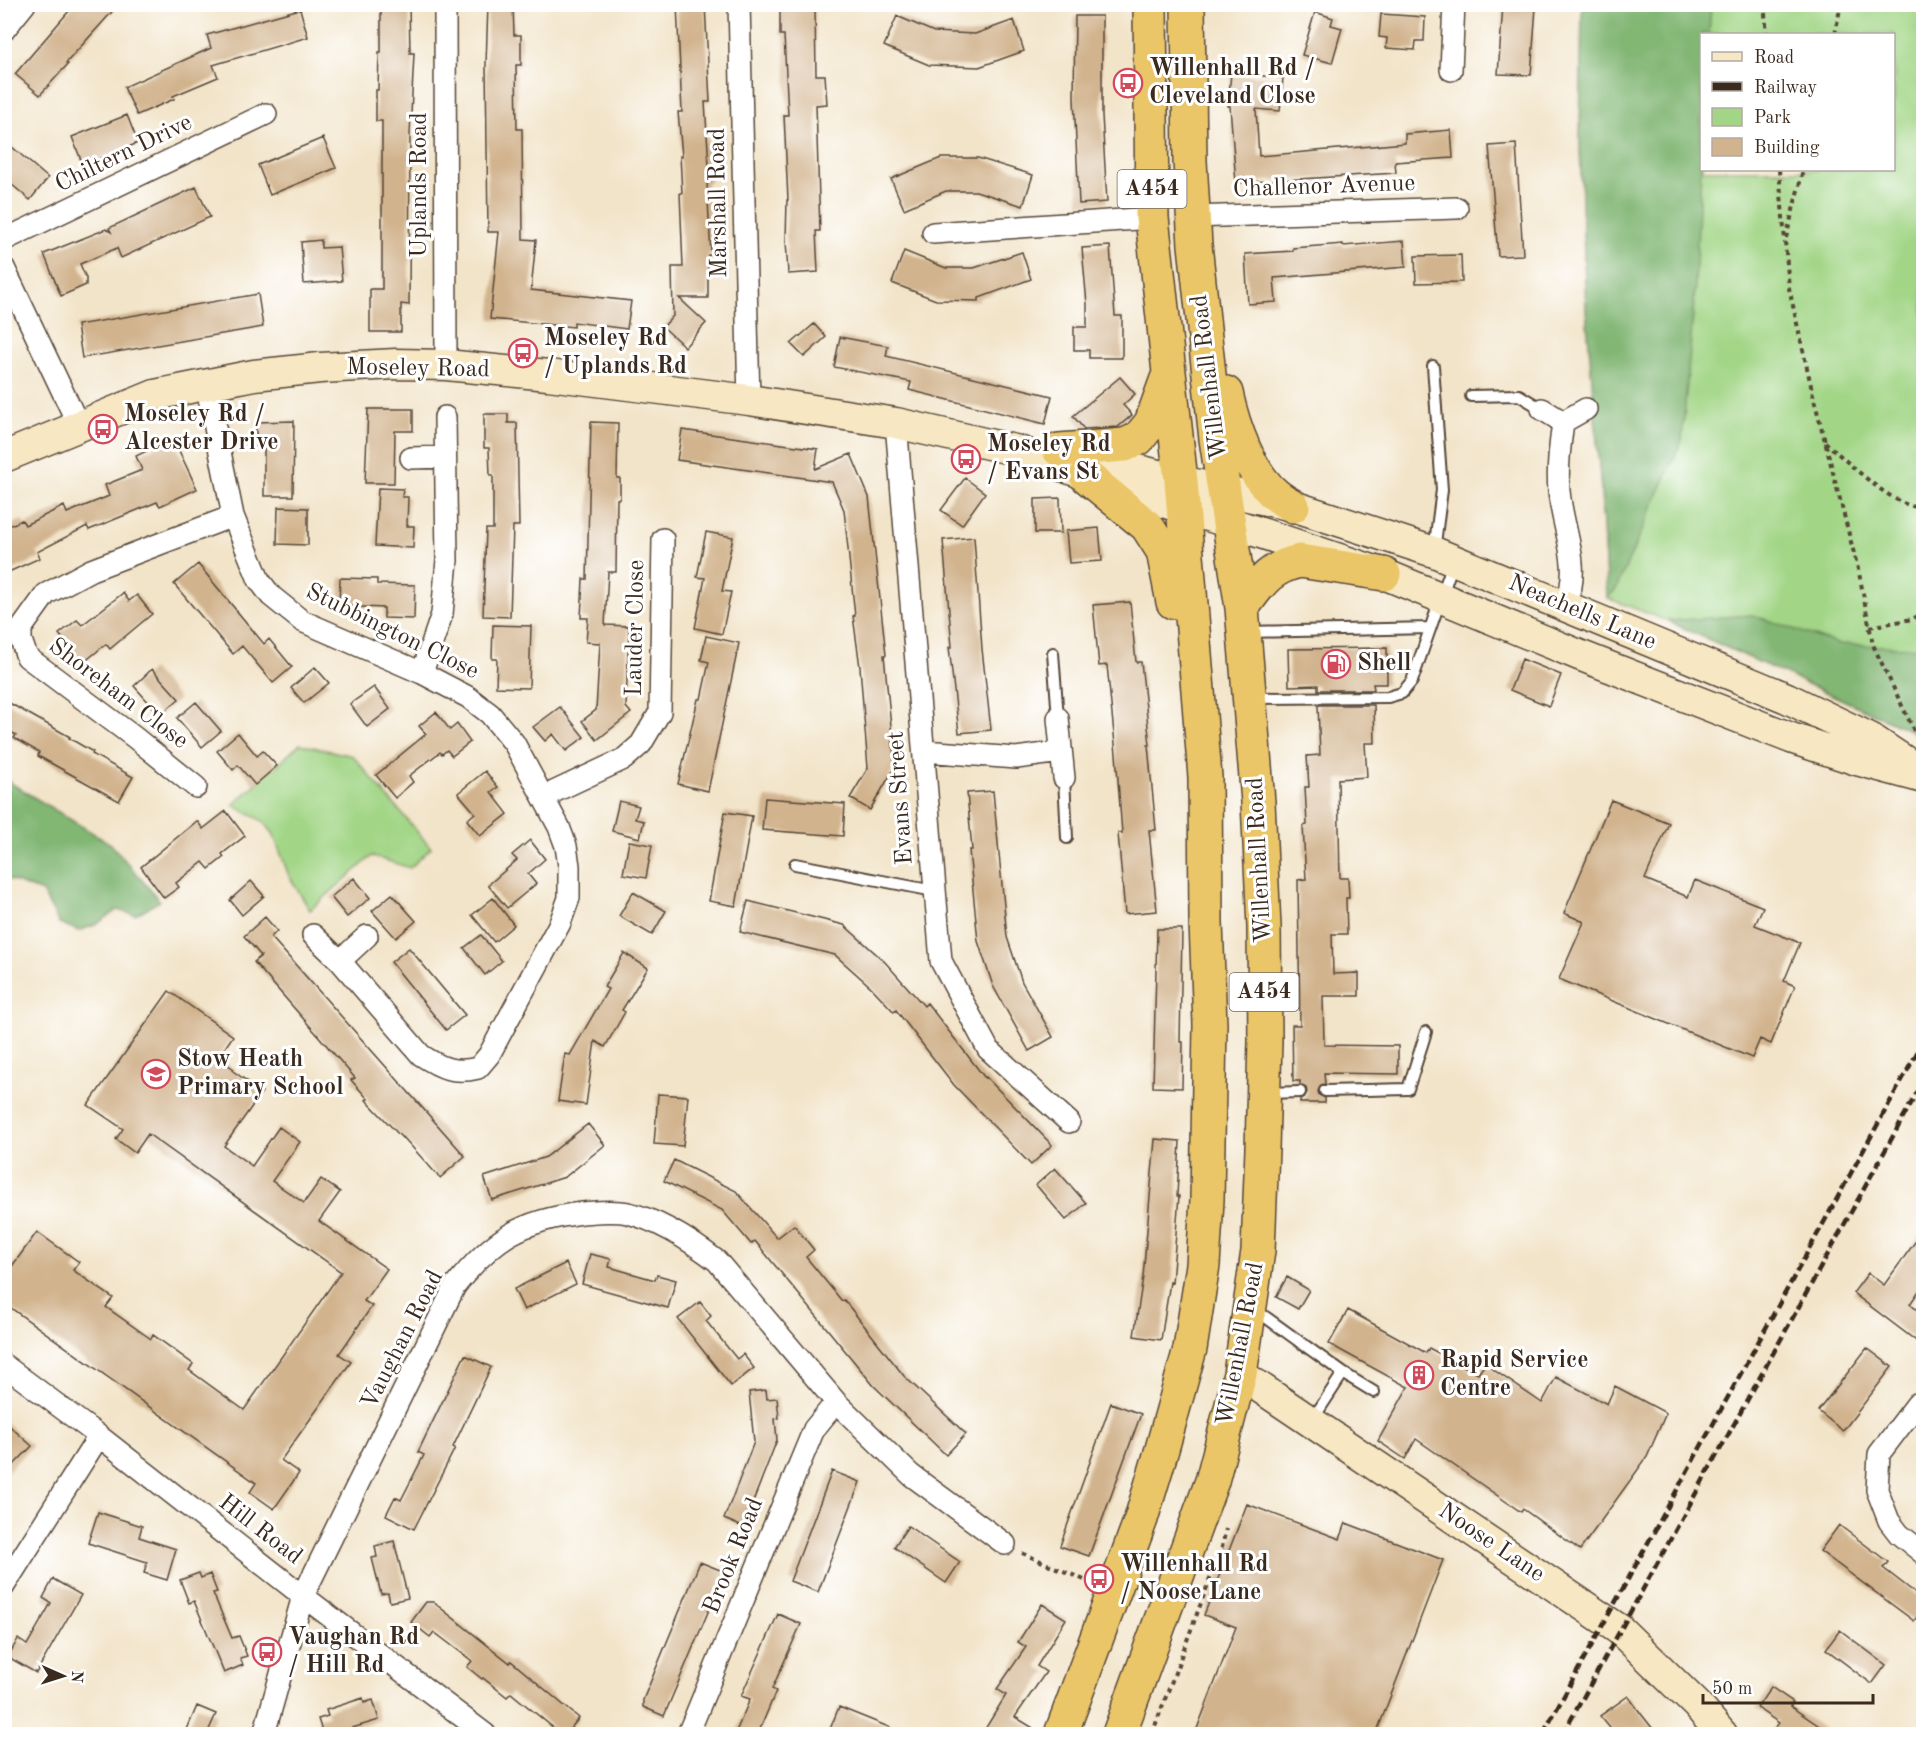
<svg xmlns="http://www.w3.org/2000/svg" width="1928" height="1739" font-family="'Old Standard TT',serif">
  <style>
    .green { fill: #a2d586; stroke: #6e8052; stroke-width: 1.5; fill-rule: evenodd }
    .forest { fill: #81b673; stroke: #5e7048; stroke-width: 1.5 }
    .building { fill: #d1b38d }
    .lines { fill: none; stroke-linecap: round; stroke-linejoin: round }
    .lane-casing { stroke: #564638; stroke-width: 14 }
    .street-casing { stroke: #564638; stroke-width: 24 }
    .secondary-casing { stroke: #564638; stroke-width: 33 }
    .highway-casing { stroke: #564638; stroke-width: 36 }
    .path { stroke: #564638; stroke-width: 4; stroke-dasharray: 4.5 4.5; stroke-linecap: butt }
    .lane { stroke: #fff; stroke-width: 10 }
    .street { stroke: #fff; stroke-width: 21 }
    .secondary { stroke: #f7e8c3; stroke-width: 30 }
    .highway { stroke: #ebc669; stroke-width: 33 }
    .rail { stroke: #3b2a1e; stroke-width: 4.5; stroke-dasharray: 9 4.5; stroke-linecap: butt }
    .labels { text-anchor: middle; dominant-baseline: central; stroke-width: 6; stroke-linejoin: round; paint-order: stroke }
    .shield { fill: #fff; stroke: #766a62; stroke-width: 1.5 }
    .shield-label { font-size: 22px; font-weight: bold; fill: #3b2a1e }
    .poi-label { font-size: 24px; font-weight: bold; fill: #3b2a1e; stroke: #fff; text-anchor: start }
    .street-label { font-size: 24px; fill: #3b2a1e; stroke: #fff }
  </style>
  <rect width="100%" height="100%" fill="#fff"/>
  <filter id="ink" filterUnits="userSpaceOnUse"><feTurbulence type="fractalNoise" baseFrequency=".0167" numOctaves="2"/><feDisplacementMap in="SourceGraphic" scale="12" xChannelSelector="R" yChannelSelector="G"/><feConvolveMatrix kernelMatrix="1 2 1 2 8 2 1 2 1" color-interpolation-filters="sRGB"/></filter>
  <filter id="wash" filterUnits="userSpaceOnUse"><feTurbulence type="fractalNoise" baseFrequency=".008" numOctaves="4" result="noise"/><feDisplacementMap in="SourceGraphic" scale="24" xChannelSelector="R" yChannelSelector="G"/><feGaussianBlur stdDeviation="1.35" result="paint"/><feColorMatrix in="noise" values="0 0 0 0 0 0 0 0 0 0 0 0 0 0 0 0 0 1.4 0 .05"/><feComposite in="paint" operator="in"/></filter>
  <g filter="url(#wash)">
    <rect width="100%" height="100%" fill="#f2e4c9"/>
    <path class="green" d="M1582,5h341v731l-255,-115 -61,-23 -6,-109 -15,-181 -6,-163zM1702,34h192v136h-192z
      M300,744l53,12 78,92 -21,20 -38,-12 -62,54 -21,-34 -16,-43 -10,-12 -30,-16z"/>
    <path class="forest" d="M1582,5h129l-2,29h-7l-1,135 -7,134 -12,137 -66,149 -9,9 -6,-109 -15,-181 -6,-163z
      M1752,615l86,29 85,4v88l-255,-115z
      M4,779l107,65 49,57 -25,14 -18,-5 -20,14 -18,7 -20,-8 -17,-31 -37,-14z"/>
    <g id="blocks">
      <path class="building" d="M75,4h44l-53,59 2,1 -28,31 -25,-21z
        M381,4h28l1,49h4l-4,82 -1,170 -8,-1v28h-31v-43h12v-168h-6v-31h2l1,-38h2z
        M488,4h25l1,31h7v30h-5l1,64h5l1,110 13,1 -5,50 100,11 -4,28 -53,-7v5l-84,-8 9,-87h-11l-2,-168z
        M705,4l5,98h-5l5,80h-3l4,73h-3v43h-29l27,25 -21,24 -22,-20 10,-11 -1,-49h11l-3,-74h2l-2,-37h2l-4,-44h4l-5,-107z
        M1503,5l33,2 -5,68 -33,-1z
        M780,8h35l1,67h9l2,29 -11,1 4,126h-4l2,41 -30,2 -2,-34 1,-40h1l-4,-85h4l-4,-80h-4z
        M300,9l8,28 -95,28 5,12 -45,19 1,3 -37,16 -13,-28 87,-39 -4,-13z
        M1315,12l18,6 -2,7 11,3 -10,35 -30,-8z
        M1381,14l44,3 -1,24h-8l-1,9 -29,-2 1,-10 -8,-1z
        M897,16l37,16 41,2 39,-14 10,31 -45,16 -50,-2 -45,-19z
        M1075,16h27v99l5,87 -28,2 -5,-106z
        M1231,73l52,5 -3,33 -24,-2 3,47 146,-13v-9l46,-4 2,28 -58,4 1,11 -160,10 -6,-77h-2z
        M127,115l11,28 -55,22 -11,-28z
        M323,138l13,30 -66,27 -12,-30z
        M4,140l44,38 -18,22 -26,-22z
        M1516,144l7,111 -25,1 -9,-110z
        M941,158h37l55,17 -10,31 -47,-15h-30l-42,18 -13,-30z
        M196,187l14,30 -89,41 -4,-10 -37,16 6,14v7l-25,11 -17,-42 62,-25 5,3 -2,-4z
        M321,240v8l18,-1 3,34 -38,3 -3,-42z
        M1404,241l2,26 -132,11 2,24 -28,2 -3,-50 48,-3v-3l50,-4v2z
        M1110,246l5,70h7v42h-33v-8h-15v-23h13v-23l-5,-56z
        M904,251l42,17h28l48,-16 9,27 -52,19v3l-43,-1 -44,-17z
        M1461,255l1,27 -46,1 -1,-27z
        M258,294l5,33 -181,31 -5,-33z
        M814,324l12,13 -22,20 -13,-13z
        M840,337l48,9 -2,10 166,40 -7,28 -136,-34 2,-8 -77,-15z
        M1120,377l15,17 -12,11 9,10 -14,12 -34,2 -11,-13z
        M368,409h45v22h-18l-1,52h-29z
        M484,414h24v9h9l2,103h-6l-3,91 -27,-1 3,-87h7v-54h-3l-1,-27h-5z
        M294,421l-1,75h-29v-50l-8,1v-25z
        M591,422l27,1 -1,55h3v21h-3l-1,73h-8l-3,53 24,1 -3,81 5,6 -34,27 -15,-19 14,-11 4,-67 -14,-1 2,-24h-7l2,-39h4z
        M682,430l136,19 -3,20 36,-15 18,43 17,158h-2l11,112 -25,43 -20,-12 18,-30 -8,-101 -7,-51h2l-11,-106 -12,-28 -155,-22z
        M173,438l24,51 -37,17 -3,-4 -68,28 -2,-4 -50,26 3,6 -36,16v-46l18,-8 3,5 39,-19 3,7 42,-17 -4,-11 37,-15 -6,-14z
        M965,478l20,15 -23,32 -21,-15z
        M378,488l25,1 -1,8h6l-1,29h7l-1,22 -38,-2z
        M1060,498l1,35h-26v-34z
        M278,507l30,1v37l-31,-1z
        M1099,528l3,33 -33,2 -3,-32z
        M706,532l27,5 -11,54 9,1 -9,42 -27,-6 10,-50 -8,-1z
        M974,537l8,112 9,81 -32,3 -10,-86h3l-9,-107z
        M198,564l66,80 5,-5 23,28 -19,16 -31,-37 -9,8 -59,-70z
        M340,578l37,1v5l38,1 -1,34 -30,-1v-10l-45,-2z
        M123,593l6,8 8,-6 15,19 -42,35 -4,-5 -23,19 -24,-29 18,-14 5,5z
        M1130,602l6,60h5l9,83h-2l8,85h-7l8,81 -32,3 -7,-81h4l-6,-79 -9,-89 -8,1 -6,-61z
        M493,625l38,1 -2,62 -33,-1 1,-28h-5z
        M706,636l33,7 -31,148 -30,-7 20,-85h3l8,-37 -8,-2z
        M1387,648v36h-14l1,6h-56v-5l-29,1 -1,-37z
        M1522,659l39,16 -12,31 -39,-16z
        M315,667l14,16 -25,20 -13,-15z
        M152,669l27,30 -19,16 -26,-29z
        M374,687l16,22 -23,18 -17,-23z
        M4,700l66,37 -1,1 24,14 -1,2 41,23 -14,24 -81,-45 1,-4 -25,-14 2,-3 -12,-7z
        M196,702l25,29 -19,16 -25,-29z
        M1318,705h56l1,38h-10l2,34 -29,2 2,99h8l1,20h-3l1,36h-15l1,40 26,-1v23h-36l1,49 74,1v28l-74,-1 1,11 -4,1 -3,6 1,4 6,3v5h-25v-3l4,-2 3,-6 -1,-4 -6,-3v-4h-7l-1,-56h8l-2,-145 8,-1 -3,-53 4,-1 -2,-38h4l-2,-31 13,-1z
        M560,707l24,30 -18,14 -13,-17 -8,7 -12,-14z
        M436,712l14,18 7,-6 13,18 -18,14 -5,-6 -5,4 -2,-2 -31,24 4,6 -18,16 -19,-23 50,-41 -7,-8z
        M238,733l19,23 6,-5 14,15 -22,19 -17,-20 -5,5 -16,-19z
        M485,771l13,16 -7,5 17,22 -28,22 -13,-16 8,-7 -17,-20z
        M993,791l14,146 15,45 31,55 -24,14 -36,-65 -15,-45 -9,-91h3l-5,-57z
        M765,798l80,6 -2,32 -81,-6z
        M1611,800l58,23 -24,56 43,18 7,-17 68,27 -8,18 45,18 -16,38 11,5 -24,58 -11,-5 -8,19 -193,-79 25,-57 -20,-9z
        M619,801l20,5 -4,13 9,2 -4,17 -28,-7z
        M226,811l19,25 -23,18 2,3 -15,12 -6,-7 -27,21 3,4 -15,11 -23,-31 56,-46 6,8z
        M725,812l27,4 -16,90 -27,-5z
        M530,840l15,19 -17,15 8,10 -29,24 -19,-23 29,-25 -5,-5z
        M629,841l23,4 -6,33 -23,-4z
        M354,878l16,20 -23,19 -16,-20z
        M251,881l13,15 -22,19 -12,-15z
        M633,892l33,19 -14,24 -33,-19z
        M392,894l24,27 -20,17 -24,-27z
        M493,898l21,27 -20,17 -22,-27z
        M748,901l96,24 40,36 40,45 3,-3 58,75 1,-1 66,68 -21,20 -77,-80 -58,-75 -2,2 -22,-24 -37,-33 -95,-23z
        M265,917l12,14 -6,6 194,219 -25,22 -37,-41 -1,1 -36,-38 2,-1 -17,-19 4,-2 -101,-116 7,-6 -17,-20z
        M1157,929h25l-2,113h3l-1,46 -29,-1z
        M481,935l21,26 -17,14 -21,-27z
        M409,948l56,67 -19,15 -55,-68z
        M624,953l24,15 -26,42 3,2 -20,35 -10,-6 -9,64 -28,-4 7,-47 5,1 38,-66 -4,-2z
        M169,991l64,45 -15,22 16,11 -1,2 29,21 -38,54 28,20 27,-39 21,15 -28,39 32,22 17,-24 19,13 -21,29 68,48 -23,32 8,5 -33,48 12,8 -70,98 18,13 -25,36 -24,-17 6,-9 -252,-180v-26l33,-45 42,30 -6,8 40,28 -7,9 45,32 2,-4 40,29 -4,6 55,40 97,-138 -193,-138 -13,19 -19,-14 7,-10 -35,-24z
        M658,1094l30,2 -5,50 -29,-2z
        M588,1124l17,21 -40,32 -73,23 -8,-23 62,-20z
        M1155,1139l25,2 -3,55h2l-7,87 -2,-1 -9,58 -27,-4 9,-59z
        M674,1160l62,31 41,47 17,-13 20,25 -8,7 36,44 2,-1 60,76 62,58 -20,21 -72,-69 -119,-145 -4,3 -29,-34 -58,-29z
        M1055,1168l31,35 -20,17 -30,-35z
        M1923,1231v54l-13,19 13,11v31l-70,-53 15,-20 16,12z
        M590,1254l21,5 -2,8 46,13 2,-5 19,5 -8,28 -86,-24z
        M566,1263l10,21 -52,26 -10,-21z
        M1287,1277l22,13 -11,19 -22,-12z
        M700,1302l11,14 -5,5 31,38 6,-5 11,14 -23,18 -53,-67z
        M1348,1310l78,43 3,-5 49,26 7,-10 57,39 14,-26 51,27 8,-18 51,27 -19,44 -67,93 -57,-41 -2,3 -105,-73 -11,20 -27,-18 30,-54 -79,-43z
        M1867,1348l25,19 -49,64 -25,-20z
        M465,1355l26,12 -38,80 2,1 -41,81 -28,-14 9,-18 6,3 23,-45 -6,-3z
        M766,1390l1,9 10,-1 2,20 -4,1 2,21 -34,87 -19,-8 30,-77 -5,-50z
        M1111,1403l30,11 -52,142 -29,-10z
        M4,1421l28,25 -28,29z
        M832,1471l28,11 -42,110 -28,-11z
        M1247,1504l93,35 6,-16 97,37 -67,174h-181l41,-107 -32,-12z
        M98,1512l44,14 -3,11 37,12 -9,31 -23,-7 3,-11 -59,-19z
        M1839,1525l49,37 -5,6 40,31v10l-9,12 -94,-70z
        M908,1526l52,36 -14,21 -52,-36z
        M394,1541l14,57 -18,4 -2,-9 -7,1 -9,-36 5,-1 -2,-11z
        M700,1562l25,10 -61,144 -21,-9v-7z
        M199,1573l2,5 9,-4 7,18 -4,1 19,45 7,-2 8,20 -7,2 3,7 -19,8 -30,-72 -5,2 -9,-23z
        M53,1579l28,16 -45,78 -28,-16 10,-18 9,6 24,-42 -8,-5z
        M426,1602h7l77,61 1,-2 68,57 -13,16h-5l-50,-41 -4,4 -24,-19 -1,1 -15,-12 5,-6 -38,-29 -4,5 -19,-15z
        M1042,1604l24,15 -29,47 9,6 -31,45 28,17h-61l24,-39 -9,-6 29,-42 -8,-5z
        M778,1614l23,10 -29,65 4,2 -18,43h-23l15,-35 -9,-3z
        M1840,1630l46,35 -14,19 -46,-35z
        M1771,1687l22,15 -3,4 41,28h-61l9,-11 -22,-15z
        M1628,1696l14,19 15,19h-42l-15,-18z
        M363,1698l1,5 9,-3 6,20 -47,14h-9l-5,-15 10,-3 -2,-6z
        M197,1706l19,8 -9,20h-22z
        M839,1707l67,27h-78z"/>
    </g>
  </g>
  <g filter="url(#ink)">
    <use href="#blocks" fill-opacity="0" stroke="#564638" stroke-width="1.5"/>
    <g class="lines">
      <g class="lane-casing">
        <path id="lane" d="M1433,366l9,124 -8,61
          M1471,396l48,-1 23,14
          M1247,632l183,-4
          M1053,653l5,65
          M1252,698l136,-1 14,-4 10,-12 41,-118
          M1064,778l3,60
          M795,864l139,27
          M1325,1091l83,-2 18,-57
          M1267,1093l33,-1
          M1253,1308l90,65
          M1313,1419l30,-46 31,19"/>
      </g>
      <g class="street-casing">
        <path id="street" d="M445,4l1,361
          M739,4l10,396
          M4,30l21,-26
          M1451,70l3,-66
          M1193,217l264,-9
          M933,233l219,-15
          M4,240l262,-126
          M4,268l75,158
          M206,383l27,133 26,64 12,16 31,25 120,52 46,24 22,17 24,29 45,84 7,19 3,20v32l-9,25 -71,132 -11,13c-24,6 -37,0 -57,-13l-81,-94 -27,-26
          M1542,409l21,13
          M896,423l45,538 47,88 81,73
          M411,458l34,-1
          M1566,605c16,-43 -3,-71 -7,-114 -2,-23 1,-46 4,-69l23,-13
          M422,673l20,-59 5,-54 -2,-143
          M1058,718l6,60
          M924,751l92,7 45,-6
          M196,787l-62,-50 -107,-80 -6,-17v-11l25,-35 45,-24 142,-54
          M543,797l81,-38 17,-15 19,-32 3,-173
          M340,961l27,-25
          M4,1365l95,71 204,160 182,138
          M1917,1404l-38,50 -2,36 12,31 10,13 25,20
          M4,1586l95,-150
          M264,1734l39,-138 152,-310c37,-47 67,-66 127,-73 15,-1 32,-3 46,0 33,8 63,28 89,48l119,141 75,73 94,69
          M688,1734l126,-305 22,-27"/>
      </g>
      <g class="secondary-casing">
        <path id="secondary" d="M1073,453l108,28 112,25 141,46 353,146 83,40 45,30
          M4,457l151,-62 99,-20 66,-7 76,-4 50,1 102,10 201,25 147,23 123,28 165,58 44,13 156,52 195,81 212,83 66,22 67,18
          M1240,1374l380,256 77,75 25,29"/>
      </g>
      <g class="highway-casing">
        <path id="highway" d="M1226,393c7,33 24,82 51,103 5,4 10,7 16,10
          M1059,450l66,-5 13,-6 13,-16 16,-44
          M1086,476l61,50 16,25 10,51
          M1242,608c17,-23 27,-41 58,-47l84,13
          M1061,1734l80,-215 21,-70 28,-100 13,-84 4,-65 3,-175 -4,-102 -1,-146 -24,-296 -29,-263 -2,-214
          M1119,1734l93,-253 28,-107 18,-123 4,-102 3,-108 -1,-114 -6,-125 -16,-194 -26,-169 -21,-194 -5,-84 -2,-157"/>
      </g>
      <path class="path" d="M1764,4l3,30
        M1835,34l6,-30
        M1779,170l10,118 25,111 45,174 14,72 45,94
        M1786,238l17,-68
        M1825,442c20,17 72,70 99,65
        M1870,627l42,-8 12,-6
        M1022,1553l67,29
        M1152,1734l70,-187 4,-18"/>
      <use href="#lane" class="lane"/>
      <use href="#street" class="street"/>
      <use href="#secondary" class="secondary"/>
      <use href="#highway" class="highway"/>
      <path class="rail" d="M1543,1734l381,-694
        M1563,1734l361,-654"/>
    </g>
  </g>
  <defs>
    <g id="bus-ring" transform="scale(1.5)"><circle r="9.5" fill="#fff" stroke="#d1495b" stroke-width="1.5"/><path d="M-5-6H5V4H4V6H2V4H-2V6H-4V4H-5ZM-3.5-4V0h7V-4ZM-3.5 1.2v1.5H-2V1.2ZM2 1.2v1.5H3.5V1.2Z" fill="#d1495b"/></g>
    <g id="fuel-ring" transform="scale(1.5)"><circle r="9.5" fill="#fff" stroke="#d1495b" stroke-width="1.5"/><path d="M-5.5-6h7V0h2V4h1.3V-2.5L3-4.5l.8-.8L6-3V5H2.5V1h-1V6h-7ZM-4.2-4.7v3.2H.2V-4.7Z" fill="#d1495b"/></g>
    <g id="school-ring" transform="scale(1.5)"><circle r="9.5" fill="#fff" stroke="#d1495b" stroke-width="1.5"/><path d="M0-5L7-2L0 1L-7-2ZM-4 1L0 2.5L4 1V4Q0 6-4 4Z" fill="#d1495b"/></g>
    <g id="building-ring" transform="scale(1.5)"><circle r="9.5" fill="#fff" stroke="#d1495b" stroke-width="1.5"/><path d="M-4-6H4V6H1V3H-1V6H-4ZM-2.5-4.3h1.7v1.8h-1.7ZM.8-4.3h1.7v1.8H.8ZM-2.5-1h1.7V.8h-1.7ZM.8-1h1.7V.8H.8Z" fill="#d1495b"/></g>
  </defs>
  <g fill-rule="evenodd">
    <use href="#bus-ring" x="1128" y="83"/>
    <use href="#bus-ring" x="523" y="353"/>
    <use href="#bus-ring" x="103" y="429"/>
    <use href="#bus-ring" x="966" y="459"/>
    <use href="#fuel-ring" x="1336" y="664"/>
    <use href="#school-ring" x="156" y="1074"/>
    <use href="#building-ring" x="1419" y="1375"/>
    <use href="#bus-ring" x="1099" y="1579"/>
    <use href="#bus-ring" x="267" y="1652"/>
  </g>
  <g class="labels">
    <g class="shield">
      <rect x="1117.5" y="170" width="69" height="38" rx="4.5"/>
      <rect x="1229.5" y="973" width="69" height="38" rx="4.5"/>
    </g>
    <g class="shield-label">
      <text x="1152" y="189">A454</text>
      <text x="1264" y="992">A454</text>
    </g>
    <g class="poi-label">
      <text x="1149" y="69">Willenhall Rd /<tspan x="1149" dy="28">Cleveland Close</tspan></text>
      <text x="544" y="339">Moseley Rd<tspan x="544" dy="28">/ Uplands Rd</tspan></text>
      <text x="124" y="415">Moseley Rd /<tspan x="124" dy="28">Alcester Drive</tspan></text>
      <text x="987" y="445">Moseley Rd<tspan x="987" dy="28">/ Evans St</tspan></text>
      <text x="1357" y="664">Shell</text>
      <text x="177" y="1060">Stow Heath<tspan x="177" dy="28">Primary School</tspan></text>
      <text x="1440" y="1361">Rapid Service<tspan x="1440" dy="28">Centre</tspan></text>
      <text x="1120" y="1565">Willenhall Rd<tspan x="1120" dy="28">/ Noose Lane</tspan></text>
      <text x="288" y="1638">Vaughan Rd<tspan x="288" dy="28">/ Hill Rd</tspan></text>
    </g>
    <g class="street-label">
      <text transform="translate(124 154) rotate(-26)">Chiltern Drive</text>
      <text transform="translate(420 185) rotate(-90)">Uplands Road</text>
      <text transform="translate(1324 187) rotate(-2)">Challenor Avenue</text>
      <text transform="translate(719 203) rotate(-91)">Marshall Road</text>
      <text transform="translate(418 369) rotate(1)">Moseley Road</text>
      <text transform="translate(1210 377) rotate(-97)">Willenhall Road</text>
      <text transform="translate(1582 613) rotate(23)">Neachells Lane</text>
      <text transform="translate(636 628) rotate(-89)">Lauder Close</text>
      <text transform="translate(392 632) rotate(26)">Stubbington Close</text>
      <text transform="translate(118 694) rotate(37)">Shoreham Close</text>
      <text transform="translate(901 798) rotate(-94)">Evans Street</text>
      <text transform="translate(1260 860) rotate(-93)">Willenhall Road</text>
      <text transform="translate(403 1340) rotate(-63)">Vaughan Road</text>
      <text transform="translate(1241 1344) rotate(-79)">Willenhall Road</text>
      <text transform="translate(260 1530) rotate(38)">Hill Road</text>
      <text transform="translate(1491 1543) rotate(34)">Noose Lane</text>
      <text transform="translate(734 1556) rotate(-68)">Brook Road</text>
    </g>
  </g>
  <rect width="1928" height="1739" fill="none" stroke="#fff" stroke-width="24"/>
  <rect x="1700" y="33" width="195" height="138" fill="#ffffff" stroke="#b1aaa5" stroke-width="1.5"/>
  <rect x="1712" y="52" width="30" height="9" fill="#f7e8c3" stroke="#b1aaa5" stroke-width="1.5"/>
  <text x="1754" y="63" font-size="18" fill="#3b2a1e">Road</text>
  <rect x="1712" y="82" width="30" height="9" fill="#3b2a1e" stroke="#b1aaa5" stroke-width="1.5"/>
  <text x="1754" y="93" font-size="18" fill="#3b2a1e">Railway</text>
  <rect x="1712" y="108" width="30" height="18" fill="#a2d586" stroke="#b1aaa5" stroke-width="1.5"/>
  <text x="1754" y="123" font-size="18" fill="#3b2a1e">Park</text>
  <rect x="1712" y="138" width="30" height="18" fill="#d1b38d" stroke="#b1aaa5" stroke-width="1.5"/>
  <text x="1754" y="153" font-size="18" fill="#3b2a1e">Building</text>
  <g transform="translate(63 1676) rotate(93)" stroke="#ffffff" stroke-width="4.5" paint-order="stroke">
  <path d="M0-4.5L10 22L0 15L-10 22Z" fill="#3b2a1e"/>
  <text y="-9" font-size="16" font-weight="bold" text-anchor="middle" fill="#3b2a1e">N</text>
  </g>
  <path d="M1703 1694v9h170v-9" fill="none" stroke="#3b2a1e" stroke-width="3"/>
  <text x="1712" y="1694" font-size="18" fill="#3b2a1e" stroke="#ffffff" stroke-width="4.5" paint-order="stroke">50 m</text>
</svg>
